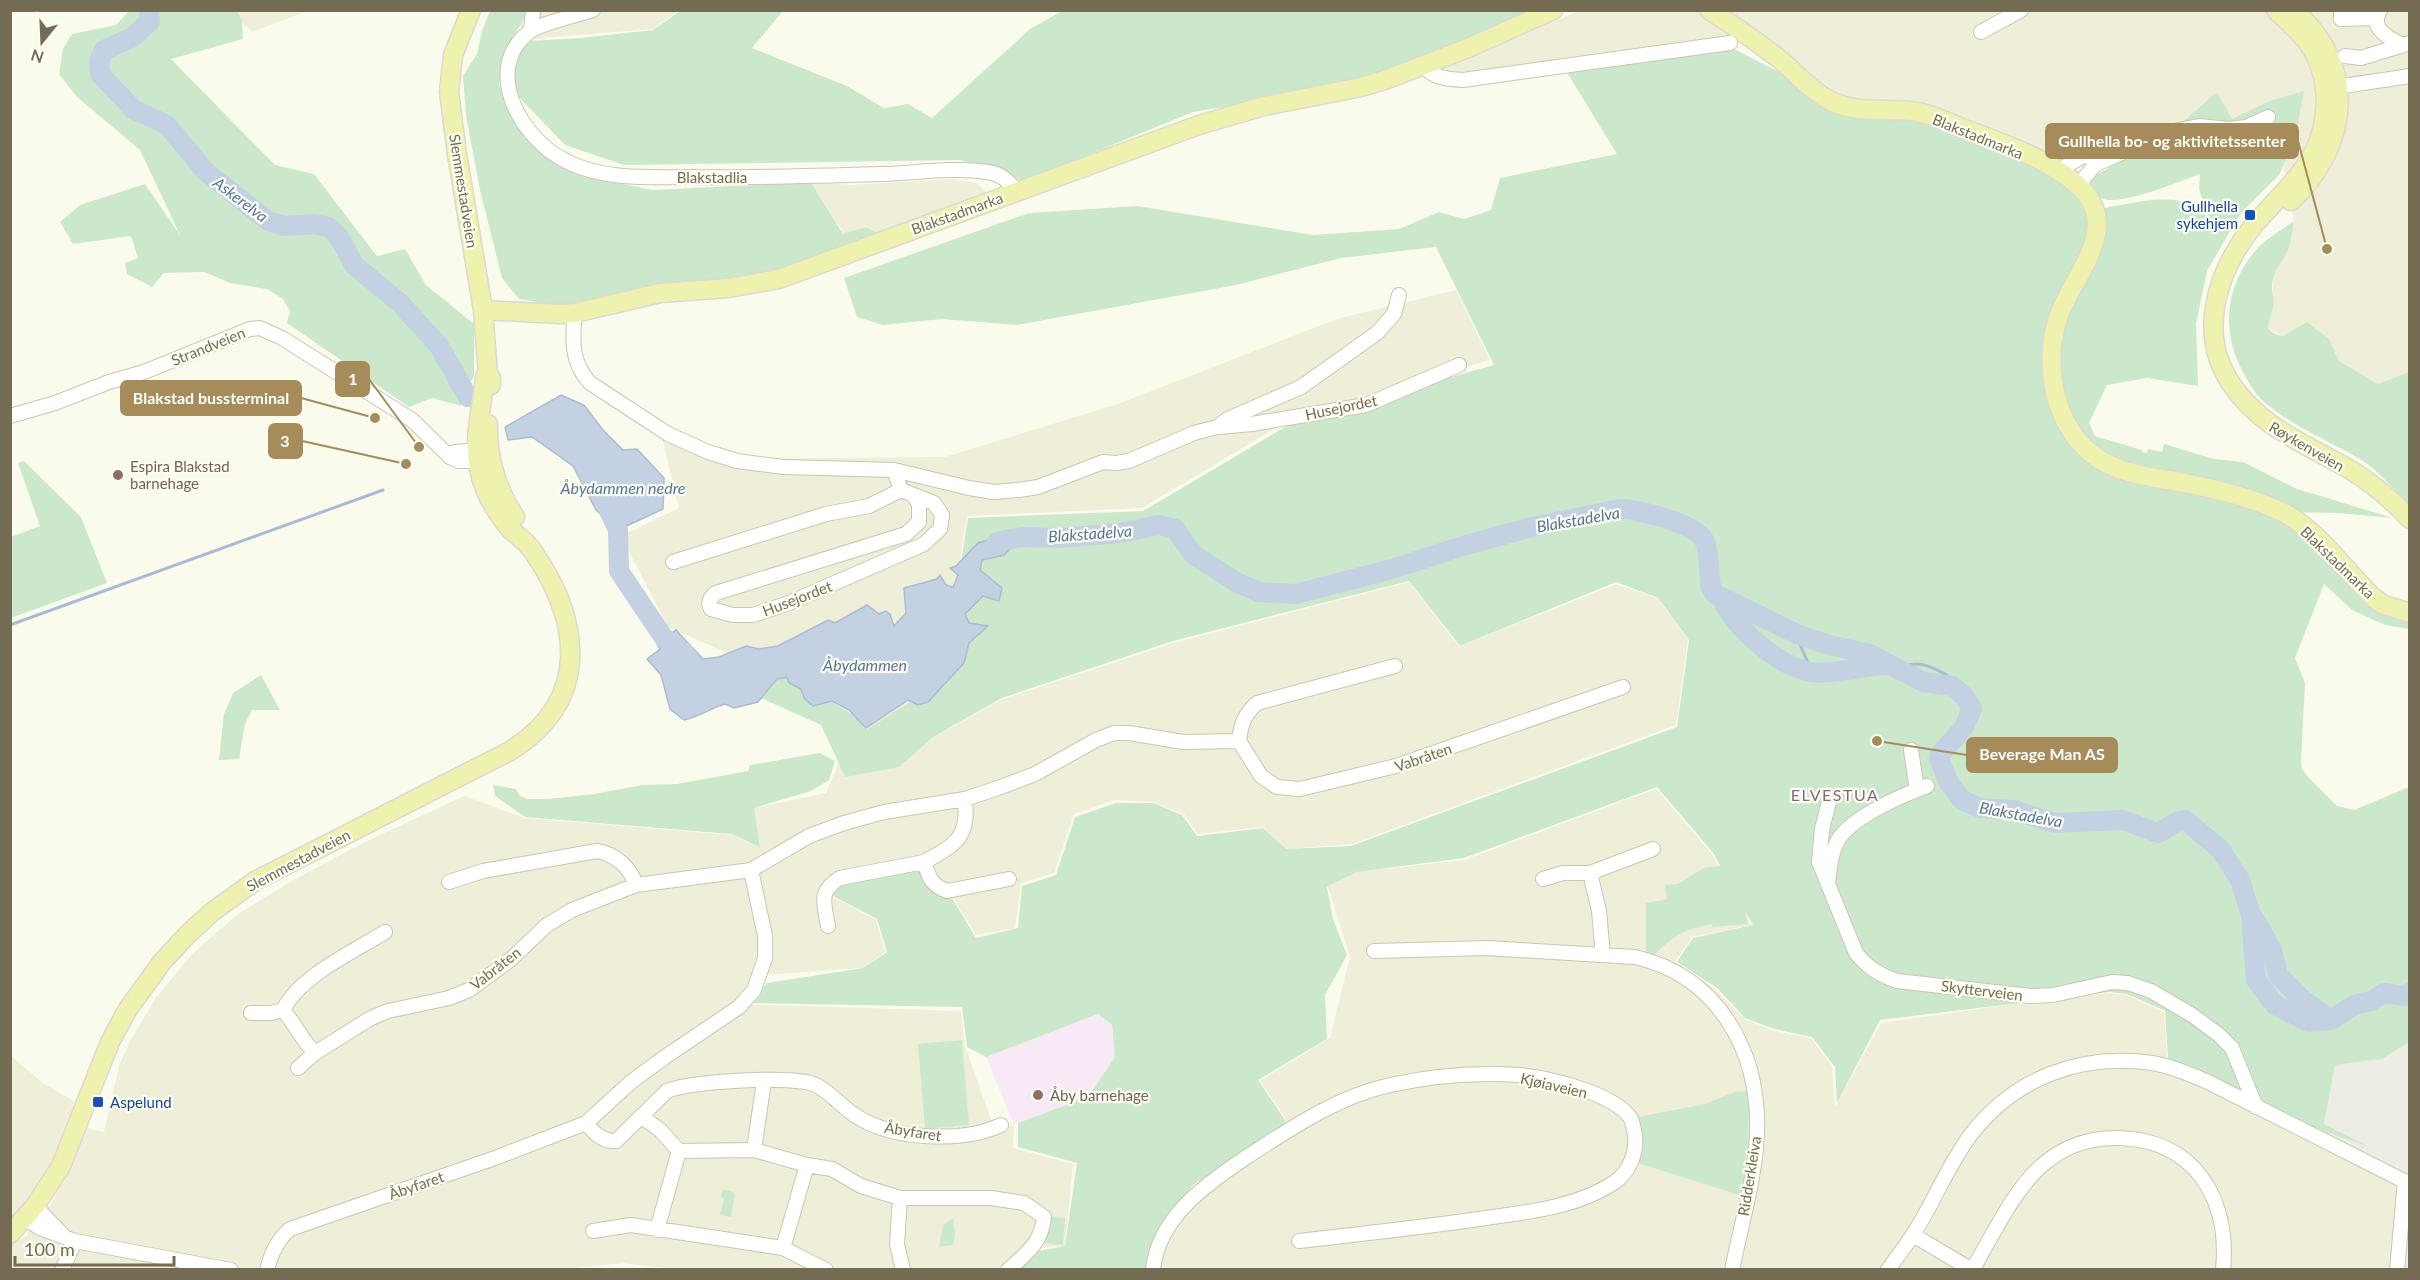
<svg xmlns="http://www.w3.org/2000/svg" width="2420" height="1280" font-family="Lato,sans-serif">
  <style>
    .residential { fill: #efeed9 }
    .industrial { fill: #edece5 }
    .education { fill: #f8e9f7 }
    .green { fill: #cce8cc }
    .water { fill: #c3d1e3; stroke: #aabcd4; stroke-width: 1.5 }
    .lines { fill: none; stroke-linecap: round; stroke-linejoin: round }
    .stream { stroke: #aabcd4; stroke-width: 3 }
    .river { stroke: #c3d1e3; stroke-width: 20 }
    .minor-casing { stroke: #cac6b0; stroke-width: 16 }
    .major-casing { stroke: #dbd9d2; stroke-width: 21 }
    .minor { stroke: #fff; stroke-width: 14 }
    .major { stroke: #eff1ae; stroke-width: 18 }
    .transit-dot { fill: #1a4fb4; stroke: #fdfef3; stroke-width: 2 }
    .education-dot { fill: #8d6e63; stroke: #fdfef3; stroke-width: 2 }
    .labels { text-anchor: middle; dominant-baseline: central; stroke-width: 4.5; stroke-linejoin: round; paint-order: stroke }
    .street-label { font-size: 15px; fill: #746c52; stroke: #fdfef3 }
    .transit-label { font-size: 15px; fill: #164399; stroke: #fdfef3; text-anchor: end }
    .education-label { font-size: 15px; fill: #785e54; stroke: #fdfef3; text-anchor: start }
    .water-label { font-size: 16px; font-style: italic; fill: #587499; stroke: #fdfef3 }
    .neighbourhood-label { font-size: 16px; letter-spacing: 1.5px; fill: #896686; stroke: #fdfef3 }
    .leader { fill: none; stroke: #a58c5a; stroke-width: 2 }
    .callout-dot { fill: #a58c5a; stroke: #fdfef3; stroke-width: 2 }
    .callout { fill: #a58c5a; stroke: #a58c5a; stroke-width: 2 }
    .callout-label { font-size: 16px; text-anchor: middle; font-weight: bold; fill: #fff }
  </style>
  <rect width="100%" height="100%" fill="#fbfbed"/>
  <path class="residential" d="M231,11h76l-55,21z
    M525,11h153l-25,18 -124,10 -10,-15z
    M1580,11h829v361l-31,12 -39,-23 -10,-22 -46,-3 -11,-5 -4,-4 -1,-7 6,-9v-32l5,-15 9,-12 7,-31 -18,-95 -177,29 -16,-2 -22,8 -229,-63 -99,-61 -288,42 -13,-10z
    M954,179l23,4 11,11 -111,39 -11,-6 -22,7 -33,-52 39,3z
    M1456,290l34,70 -196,57 -152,91 -175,8 -35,222 71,-39 170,-56 236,-61 50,65 157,-63 42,15 30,41 -12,85 -324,119 -67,5 -22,-22 -66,7 -13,-20 -30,-12 -40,-2 -40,14 -20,59 -33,10 -6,45 -39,7 -29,-47 -25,-24 -86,20 -5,12 45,24 9,32 -22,16 -110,8 -18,28 226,7 4,35 30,85 19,-6 -1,23 60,16 -8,82 -43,3 -20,18 -5,3h-319l-54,-7 -72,7h-541l-1,-26 14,-6 29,-37 35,-73 16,4 15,-66 12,-27 25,-41 35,-43 47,-41 57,-35 68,-36 101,-47 61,22 206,17 29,12 -6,-39 72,-15 35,-82 -193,-84 -47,-91 58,-28 -21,-87 79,38 208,-2 173,-53 219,-85z
    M1656,789l56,65 39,71 -59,12 -17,25 39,26 31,31 29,12 37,7 21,28 3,41 46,-84 179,-26 50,-4 17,2 37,17 3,47 62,30 171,90 -9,90 -1233,1 1,-15 12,-23 25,-31 94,-76 -30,-44 70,-43 20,-81 -22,-70 29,-15 107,-12z
    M11,1056l33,28 30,17 -4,20 -22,53 -20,27 -17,17z"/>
  <path class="industrial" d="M2409,1042v227h-18l9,-90 -37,-27 -37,-18 -2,-10 11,-59 47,-6z"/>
  <path class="education" d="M1098,1014l14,11 3,32 -27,40 -74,28 -28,-68z"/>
  <path class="green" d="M129,11h108l5,9 1,19 -72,20 104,106 39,9 63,82 28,-7 21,36 48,39v51l-13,31 -29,-8 -23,9 -122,-84 3,-12 -7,-12 -16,-10 -37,-6 -26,-11 -40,1 -12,14 -25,-13 -2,-11 13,-5 -7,-22 -58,8 -13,-22 20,-17 65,-21 35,51 -40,-85 -63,-53 -18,-23 4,-25 9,-15 44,-9z
    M490,11h38l-22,40 -7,34 25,53 65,39 64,13 158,-8 32,52 23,-7 11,6 -87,38 -230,35 -41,-7 -17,-21 -22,-88 -14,-74 -3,-40 14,-22 5,-23z
    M680,11h103l-31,37 95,38 37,22 24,-4 24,14 98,-89 32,-18h484l-109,47 -107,32 -137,22 -169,69 -64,-21 -336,5 -59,-20 -50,-52 -2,-30 15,-22 53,-3 72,-8z
    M1730,47l102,52 111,22 114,47 40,48 -47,136 13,64 46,44 173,57 93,82 34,13v17l-24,-4 -33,-15 -28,-26 -29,74 10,25 -4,78 1,8 7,9 28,28 17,4 55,-23v255l-27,17 -47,6 -11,59 43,22 -65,-22 -134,-66 -3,-47 -38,-17 -18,-2 -229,28 -43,83 -2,-36 -23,-30 -38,-8 -29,-11 -28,-30 -40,-26 16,-24 60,-13 -7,-12 2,11 -36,3v-3c-32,7 -36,10 -59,32l-7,-2v-51l21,-4 -2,-14 13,-1 26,-16 16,-2 -6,-12 -57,-67 -193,71 -107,14 -30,15 6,32 14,36 -22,40 2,44 -69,41 29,43 -94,62 -29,41 -16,43h-136l22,-17 31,-6 12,-83 -59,-16v-24l70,-26 27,-40 -3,-32 -14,-11 -112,43 -19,-10 -5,-40 -211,-4 16,-20 96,-15 24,-16 -10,-33 -44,-23 6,-10 81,-19 29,26 27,45 42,-10 4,-42 34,-11 19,-58 41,-14h38l28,12 15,21 66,-8 23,21 65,-3 326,-119 12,-87 -31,-42 -42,-16 -156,64 -51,-65 -236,60 -171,57 -69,39 -34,30 -54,10 -24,-52 -60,-27 15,-30 79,48 11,14 76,-48 26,-164 175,-7 154,-91 197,-55 -58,-118 -95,11 -105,27 -219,40 -75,-6 -59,6 -26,-8 -13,-39 185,-65 108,-7 176,29 86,-6 40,-17 25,7 27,-9 9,-32 117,-24 -51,-83z
    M2304,91l-9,49 -16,35 -39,39 -33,57 -11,53 2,62 -51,-8 -40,7 -18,38 6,13 47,14v2l5,1 1,-4 14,3 2,-8 50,15 29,3 54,27 96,29 -55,-5 -52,-1 -155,-47 -40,-21 -15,-19 -10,-25 -7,-21 -3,-24 7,-34 40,-113c21,-3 55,-12 76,-7 11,3 18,12 29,15l-9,-27 1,-15c-25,9 -66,27 -92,26 -10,-1 -17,-10 -22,-18l50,-32 27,-11 54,-47 15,27 35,-17z
    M2294,221c-2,10 -3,24 -8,33 -5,9 -10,15 -13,25 -3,10 2,19 0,29 -2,13 -14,23 10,28l24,-14 22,17 10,22 39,23 31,-12v133c-14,-14 -29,-33 -46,-44 -33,-20 -70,-34 -99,-59 -8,-7 -16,-20 -21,-30 -22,-40 -18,-84 11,-120 10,-12 26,-21 40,-31z
    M24,461l57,56 26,66 -96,35v-81l29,-11 -22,-63z
    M261,675l19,35h-28l-7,14 -6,35 -20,1 5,-46 9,-21z
    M820,753l15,8 -6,19 -18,11 -57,17 6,39 -29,-13 -206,-17 -30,-21 -2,-11 23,4 4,7 7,3h21l46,-5 49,-9 34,-1 71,-13 2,-6z
    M962,1040l7,85 -44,4 -7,-85z
    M1749,1091l-1,54 -6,51 -107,-34 4,-12v-33l66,-13 30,-12z
    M723,1189l12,4 -4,24 -11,-2 4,-16 -3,-2z
    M1046,1216l19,2 -2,27 -19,-2z
    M953,1218l2,16 -2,11 -14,2 4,-22z"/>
  <path class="water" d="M561,395l23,10 19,25 20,20 14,-1 27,29 -1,31 -45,21 -22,-20 -23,-44 -41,-29 -24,3 -3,-13z
    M1011,533l16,8 -11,2 -12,12 -22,5 -2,10 22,18 -3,13 -16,-5 -18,18 4,9 19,3 -19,17 -5,20 -36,39 -10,3 -10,-5 -42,28 -17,-18 -17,-9 -19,5 -9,-8 -3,-9 -12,-6 -2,-6 -10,2 -19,23 -24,6 -9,-4c-14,4 -26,13 -41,16l-14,-11 -9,-34 -14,-16 13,-10 -3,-5 19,-14 27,29 16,-2 27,-11 13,3 19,-3 50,-26 7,3 32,-18 12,9 7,-3 4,3 4,12 12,-13 -2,-25 33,-9 3,-4 6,10 7,2 5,-12 -8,-7 6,-2 22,-23z"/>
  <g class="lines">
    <path class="stream" d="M10,625l373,-135
      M1795,633l17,39
      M1899,668c22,-8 28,-3 48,7l5,11"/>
    <path class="river" d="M149,10l1,11 -17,16 -29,13 -5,11 1,13 33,35 34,16 38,46 63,50 16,5 30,-2 15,3 10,10 15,28 46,38 39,43 29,51
      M607,506l11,24 1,41 45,67 21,15
      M997,542l25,-5 36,1 62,-5 39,-8 16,4 19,26 44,28 21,9 37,2 96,-25 74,-24 66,-18 88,-18c18,0 79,15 85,33 5,14 4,32 6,46l4,6 82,40 32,11 41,9 53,28 29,4 12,10 8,13 -8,18 -22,25 -3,6 10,25 13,17 18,8 33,2 42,13 68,-3 35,13 19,-11 8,-2 35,29 20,31 11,35 5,65 19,25 34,17 22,-2 23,-15 17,-4 13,-8 20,3 6,-4
      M1723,601c14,29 55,65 88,71 14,3 60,-6 78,-8
      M2254,918l18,32 6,25 25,25 28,20"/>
    <g class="minor-casing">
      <path id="minor" d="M593,10c-14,5 -55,14 -64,22 -48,38 -7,108 37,129 17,9 38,13 57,15 22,2 45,1 68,1 64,1 127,-1 191,-3 34,-1 70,-7 105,-2 12,1 22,9 29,19
        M2341,10v9l35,-1
        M2380,10c-11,19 8,27 22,35
        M531,30l2,-20
        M1981,32l40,-22
        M2345,56l16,2 49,-15
        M1423,66c12,12 22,13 40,14l267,-37
        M2330,88l80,-12
        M2066,166l17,-10 7,1 6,7
        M2078,185l18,-21 73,-32 30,-6 30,3 17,-2 22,-10
        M575,313c-3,26 -4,50 15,70l78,51 40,18 29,9 47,6 110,3 75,18 25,4 25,-2 19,-3 65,-25 13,1 13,-2 65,-28 23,-6 11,-8 73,-32 76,-54 17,-19 5,-19
        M10,416l45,-13 54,-21 35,-10 106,-43 10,-1 22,10 130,82 38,37 9,4h18l7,-4
        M1219,427l33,-3 114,-19 93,-40
        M447,454c14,-4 25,-4 39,-1
        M894,470l7,20 33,13 8,12 -2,14 -16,15 -135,59 -36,12h-20l-22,-6c-4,-7 -1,-11 5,-16l190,-59 13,-12v-18l-5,-8
        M673,562l153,-48 43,-8 32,-16
        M1239,741l22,35 16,11 23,2 96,-23 227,-79
        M1911,750l6,40 10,-4
        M1830,798l-8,31 -3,33 37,91c12,15 24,22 41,28l133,15 23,-1 59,-13 16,1 23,8 41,24 27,20 13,13 24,59
        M924,862c5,15 7,23 23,29l62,-12
        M1590,873l9,38 4,44
        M1543,879l20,-6h27l63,-24
        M449,882l34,-11 114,-20c18,3 33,16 39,34
        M1828,883c2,-15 3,-33 12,-46 15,-20 54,-38 77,-47
        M828,926c-4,-23 -10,-35 12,-48l84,-16c33,-18 45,-25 41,-63
        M1374,951l113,-3 148,9c83,19 125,94 122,177 -2,45 -16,91 -25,136
        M283,1010c17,-34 70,-58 102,-78
        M251,1013h20l12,-3c12,14 19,30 32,43l56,-35 17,-7 61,-13 20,-8 41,-30 37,-35 25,-15 64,-25 115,-15 58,-34 35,-13 40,-11 81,-13 33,-11 37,-14 61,-34 18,-7h15l54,9 56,-1c2,-17 5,-26 18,-38l138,-37
        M298,1068l17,-15
        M642,1117l18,13 19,21 75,-1 53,15 25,4 29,17 39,12h91l33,5 20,14c-2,25 -18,37 -36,53
        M586,1123c8,10 17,19 30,18l51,-50c23,-10 128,-16 149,-6 15,8 26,22 40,31 37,24 106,27 145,9
        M754,1150l10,-69
        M900,1198l-3,46 6,26
        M35,1206l28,29
        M25,1219l17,10 33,12 156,29
        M657,1230l22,-79
        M593,1231l38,-6 152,23 43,22
        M1913,1235l59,35
        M783,1248l24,-83
        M62,1270l13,-29
        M267,1270c4,-17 10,-30 23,-41l205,-71 91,-35 45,-41 34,-25 74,-50 15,-17 11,-32v-22l-14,-66
        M1153,1270c5,-52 52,-85 92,-112 45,-29 91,-61 145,-73 41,-9 87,-13 129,-10 30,3 91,17 111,42 3,5 4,13 5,19 2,17 -6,36 -20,46 -37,25 -87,30 -129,36 -62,9 -124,16 -187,23
        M1888,1270c8,-12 17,-23 24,-34 22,-33 36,-72 60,-103 44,-56 110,-80 180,-70 19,3 38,11 56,19l202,102
        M1972,1270c21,-34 39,-76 68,-103 22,-20 50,-30 79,-29 76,2 111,61 104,132
        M2397,1270l8,-89"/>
    </g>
    <g class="major-casing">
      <path id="major" d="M471,10l-18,45 -4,37 8,62 26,156 5,65 3,3v7
        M1709,10c24,15 47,31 69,48 18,14 32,33 53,43 28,14 57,6 87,11 15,3 30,10 44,16 38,14 99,35 124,66 32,40 -16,86 -28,124 -14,43 -6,95 25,128 29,31 73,30 111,39 31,6 62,14 90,28 36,19 61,58 91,86l9,6 26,8
        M2276,10c11,11 23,21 32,33 26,37 22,89 -4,125 -15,21 -34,38 -51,58 -35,44 -56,105 -23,156 29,46 79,63 124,90 20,13 39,29 56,47
        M2291,201c59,-55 67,-136 3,-190
        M483,310l77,4 15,-1 85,-20 68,-5 51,-9 420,-154 65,-19 97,-19 24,-7 83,-32 85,-38
        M488,424c-1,35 8,64 27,93
        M10,1234l25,-28 26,-40 49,-124 18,-33 34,-47 26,-28 24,-22 43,-31 255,-130c82,-51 71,-131 22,-201 -7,-10 -12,-12 -20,-19 -10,-10 -21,-28 -27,-42 -16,-41 -4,-71 0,-112l3,-2"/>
    </g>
    <use href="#minor" class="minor"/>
    <use href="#major" class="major"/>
  </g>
  <g class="transit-dot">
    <rect x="2244" y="209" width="12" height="12" rx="3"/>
    <rect x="92" y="1096" width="12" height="12" rx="3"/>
  </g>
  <g class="education-dot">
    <circle cx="118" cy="475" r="6"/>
    <circle cx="1038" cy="1095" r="6"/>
  </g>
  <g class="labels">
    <g class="street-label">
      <text transform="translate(1978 136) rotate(22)">Blakstadmarka</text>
      <text x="712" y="177">Blakstadlia</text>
      <text transform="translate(464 191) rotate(81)">Slemmestadveien</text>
      <text transform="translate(957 213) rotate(-20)">Blakstadmarka</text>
      <text transform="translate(208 346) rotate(-22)">Strandveien</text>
      <text transform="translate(1341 407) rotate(-12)">Husejordet</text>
      <text transform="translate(2307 446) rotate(30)">Røykenveien</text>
      <text transform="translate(2338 562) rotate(44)">Blakstadmarka</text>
      <text transform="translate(797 598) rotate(-21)">Husejordet</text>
      <text transform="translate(1423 757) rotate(-19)">Vabråten</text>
      <text transform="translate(298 860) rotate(-28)">Slemmestadveien</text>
      <text transform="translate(495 968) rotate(-38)">Vabråten</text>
      <text transform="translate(1982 990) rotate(7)">Skytterveien</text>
      <text transform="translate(1554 1085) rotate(13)">Kjøiaveien</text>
      <text transform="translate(913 1131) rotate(9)">Åbyfaret</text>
      <text transform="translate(1749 1176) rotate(-81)">Ridderkleiva</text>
      <text transform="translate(416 1185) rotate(-19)">Åbyfaret</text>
    </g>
    <g class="transit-label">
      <text x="2238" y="206">Gullhella<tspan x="2238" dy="17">sykehjem</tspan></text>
      <text x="110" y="1102" text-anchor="start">Aspelund</text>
    </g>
    <g class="education-label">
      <text x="130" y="466">Espira Blakstad<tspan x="130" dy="17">barnehage</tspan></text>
      <text x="1050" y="1095">Åby barnehage</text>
    </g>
    <g class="water-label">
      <text transform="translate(241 199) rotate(37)">Askerelva</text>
      <text x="623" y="487">Åbydammen nedre</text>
      <text transform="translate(1578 519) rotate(-10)">Blakstadelva</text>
      <text transform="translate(1090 533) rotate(-4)">Blakstadelva</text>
      <text x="865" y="664">Åbydammen</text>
      <text transform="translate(2021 814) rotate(10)">Blakstadelva</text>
    </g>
    <g class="neighbourhood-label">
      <text x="1835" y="794">ELVESTUA</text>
    </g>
  </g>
  <path class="leader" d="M2327 249L2298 141M419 447L369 379M375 418L301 398M406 464L302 441M1877 741L1967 755"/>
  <g class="callout-dot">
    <circle cx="2327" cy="249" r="6"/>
    <circle cx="419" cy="447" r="6"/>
    <circle cx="375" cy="418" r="6"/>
    <circle cx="406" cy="464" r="6"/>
    <circle cx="1877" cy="741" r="6"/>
  </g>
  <g class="callout">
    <rect x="2046" y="124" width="252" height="34" rx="6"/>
    <rect x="336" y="362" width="33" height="34" rx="6"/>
    <rect x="121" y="381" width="180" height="34" rx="6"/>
    <rect x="269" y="424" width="33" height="34" rx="6"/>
    <rect x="1967" y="738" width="150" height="34" rx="6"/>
  </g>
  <g class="callout-label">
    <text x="2172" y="147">Gullhella bo- og aktivitetssenter</text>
    <text x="353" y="385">1</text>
    <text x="211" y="404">Blakstad bussterminal</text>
    <text x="285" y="447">3</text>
    <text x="2042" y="760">Beverage Man AS</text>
  </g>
  <rect width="2420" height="1280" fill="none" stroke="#746c52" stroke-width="24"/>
  <g transform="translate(42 42) rotate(198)" stroke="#fdfef3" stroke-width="4.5" paint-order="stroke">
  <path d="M0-4.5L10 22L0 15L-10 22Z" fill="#746c52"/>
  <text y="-9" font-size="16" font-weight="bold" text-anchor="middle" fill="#746c52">N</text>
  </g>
  <path d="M15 1256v9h159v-9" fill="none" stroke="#746c52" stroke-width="3"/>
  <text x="24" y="1256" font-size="18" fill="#746c52" stroke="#fdfef3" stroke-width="4.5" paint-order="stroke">100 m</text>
</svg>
